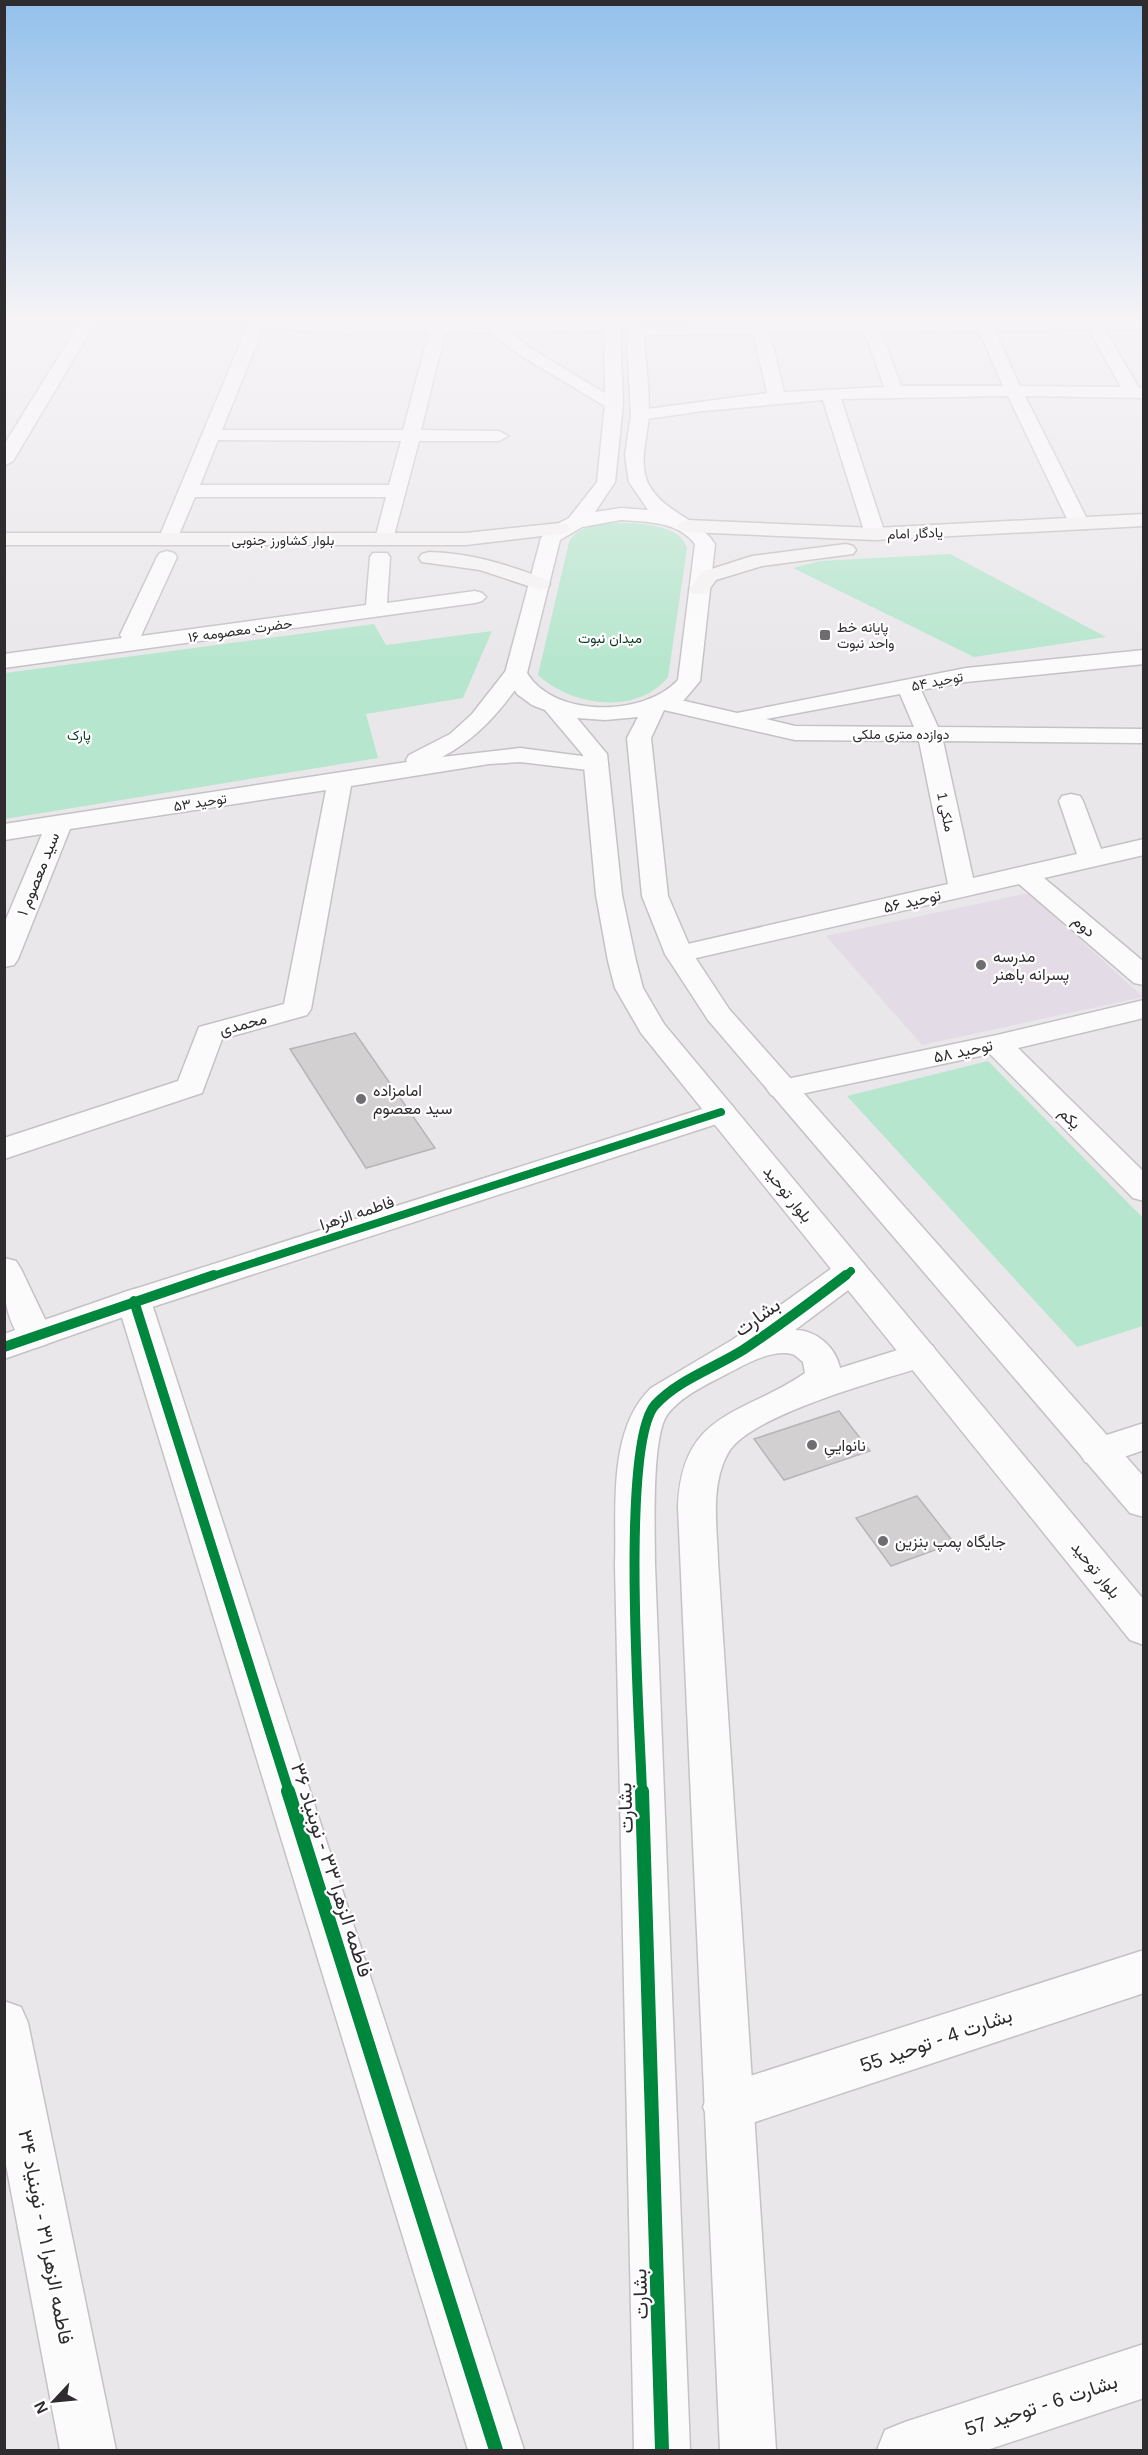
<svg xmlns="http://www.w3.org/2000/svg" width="1148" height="2455" font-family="Helvetica,Vazirmatn,sans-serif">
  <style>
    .built { fill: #e3dbe5 }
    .green { fill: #b6e6cd }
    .building { fill: #d3d0d2; stroke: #b8b4b7; stroke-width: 1.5 }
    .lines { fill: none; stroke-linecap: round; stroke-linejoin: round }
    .minor-casing { stroke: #c5c2c6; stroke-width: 3 }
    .tertiary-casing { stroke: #c5c2c6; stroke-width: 3 }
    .secondary-casing { stroke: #c5c2c6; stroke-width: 3 }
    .primary-casing { stroke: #c4bdbc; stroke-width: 3 }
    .minor { fill: #fcfbfc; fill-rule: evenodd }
    .tertiary { fill: #fcfbfc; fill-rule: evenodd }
    .secondary { fill: #fcfbfc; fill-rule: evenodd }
    .primary { fill: #f6f3f3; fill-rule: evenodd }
    .cycleway-far2-casing { stroke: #fff; stroke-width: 12 }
    .cycleway-far1-casing { stroke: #fff; stroke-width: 14 }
    .cycleway-casing { stroke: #fff; stroke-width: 17 }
    .cycleway-far2 { stroke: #00873e; stroke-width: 8 }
    .cycleway-far1 { stroke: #00873e; stroke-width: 10 }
    .cycleway { stroke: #00873e; stroke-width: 14 }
    .poi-dot { fill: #706d71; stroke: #fff; stroke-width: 2 }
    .labels { text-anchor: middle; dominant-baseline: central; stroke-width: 4.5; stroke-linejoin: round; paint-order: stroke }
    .far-street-label { font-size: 14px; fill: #2f2c2f; stroke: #fff }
    .far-poi-label { font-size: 14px; fill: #2f2c2f; stroke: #fff; text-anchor: start }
    .far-park-label { font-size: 14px; fill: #0c3b25; stroke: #fff }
    .street-label { font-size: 16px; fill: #2f2c2f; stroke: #fff }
    .poi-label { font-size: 16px; fill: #2f2c2f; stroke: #fff; text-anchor: start }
    .near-street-label { font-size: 20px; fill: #2f2c2f; stroke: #fff }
  </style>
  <rect width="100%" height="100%" fill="#eae7eb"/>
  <path class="built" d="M1029,893l114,104 -221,48 -96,-109z"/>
  <path class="green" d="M634,523c19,2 48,5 53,26l-19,128c-31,39 -97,29 -130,-2l31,-133c9,-20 47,-19 65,-19z
    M950,554l156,83 -132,20 -181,-89 27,-7z
    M374,624l12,21 106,-14 -29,67 -97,16 12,44 -373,61v-146z
    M988,1061l155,157v108l-66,21 -230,-251z"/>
  <path class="building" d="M355,1033l80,115 -69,20 -76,-119z
    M839,1411l31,40 -86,29 -30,-41z
    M917,1496l37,47 -63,23 -35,-48z"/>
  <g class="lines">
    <g class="minor-casing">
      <path id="minor" d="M80,322h16l-83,139 -9,5v-21z
        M238,322l106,2 269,-2 6,4 -8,5 -101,1 20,16 93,56 -3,4h-12l-90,-54 -28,-22 -45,1 -24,97 78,1 9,5 -9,5h-80l-27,102h-14l-3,-4 11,-42h-191l-20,47h-14l-3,-4 89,-213zM263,328l81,6 85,-1 -26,97h-181zM218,440l183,1 -12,44h-189z
        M871,322h273v8h-39l34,58h5v10l-119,-2 65,129 -3,4h-14l-3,-4 -62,-129 -167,3 44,135 -3,4h-14l-3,-4 -42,-134 -120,11 -63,9 -9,-5 9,-5 127,-17 -13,-59 -120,1 -8,-5 2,-3zM1089,330l32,57 -101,-1 -25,-55zM979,331l24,55h-102l-20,-54zM770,333h95l19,54 -100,5z
        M167,551l7,2 3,4 -36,79 225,-31 4,-48 3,-4h14l3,4 -3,46 88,-12 7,2 4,4 -4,4 -7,2 -471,65v-14l118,-16 -2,-3 37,-78 3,-4z
        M1144,650v14l-178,18 -45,8 17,37 206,2v14l-201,-2 30,137 104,-24 -18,-53 3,-5 9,-2 9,2 3,5 18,48 43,-10v16l-100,23 100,84v23l-10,-2 -115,-99 -340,78 -10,-2 -4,-6 4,-6 10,-2 269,-62 -29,-143 -124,-1 -140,-32 -4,-5 4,-5 8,-2 74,17 229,-45zM900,694l14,33 -119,-1 -29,-7z
        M516,666l8,2 3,5c-24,35 -47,64 -85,84l78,-9 85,11 3,5 -3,5 -9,2 -76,-9 -31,2 -138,22 -40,223 -4,6 -85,24 -20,54 -198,66v-21l174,-57 21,-54 85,-23 42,-214 -256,39 -52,130 -4,6 -10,2v-43l38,-90 -38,6v-16l403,-62 -1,-2 3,-5 41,-21 22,-20 36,-46z
        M1144,1000v18l-126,30 126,124v29l-11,-3 -143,-144 -208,44 -11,-3 -4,-6 4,-6 11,-3 215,-45z
        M4,1258l12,3 5,8 32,67 -6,8 -12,4 -12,-4c-20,-32 -19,-49 -19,-86z
        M134,1289l12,4 5,8 373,1149h-56l-351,-1149 5,-8z
        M1144,1423v27l-46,16 -13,-4 -6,-10 6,-10z
        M1144,1950v43l-416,138 -18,-7 -7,-17 7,-17 18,-7z
        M4,2001l17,6 7,16 88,427h-56l-56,-296z
        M1144,2344v54l-157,52h-110l8,-20 20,-8z"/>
    </g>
    <g class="tertiary-casing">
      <path id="tertiary" d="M721,1103l11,2 4,7 -4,7 -586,190 -142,50v-25l118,-41z
        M851,1260l12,3 5,8 -5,8 -68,51c22,0 41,18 45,38l80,-25 13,3 5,9 -5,9c-45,14 -183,50 -205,89 -18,33 -11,72 -10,108l58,889h-56l-42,-943c4,-97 65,-91 127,-134l-2,-11c-3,-2 -7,-7 -11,-8 -16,-4 -39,6 -52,13 -23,13 -57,26 -73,48 -16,23 -12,120 -12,150l35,885h-56l-19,-885c2,-56 -8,-135 36,-177l81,-48 107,-77z"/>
    </g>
    <g class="secondary-casing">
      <path id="secondary" d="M604,322h16l3,82 -8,78 -20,30 26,-4 27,2 -19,-28 -4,-27 6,-40 -5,-93h16c3,29 7,62 7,92 -1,22 -11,47 -1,69 15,30 49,34 67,61l-15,137 -16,19 -20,10 -13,28 17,158 25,58 36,55 415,468v40l-14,-4 -422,-493 -43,-66 -23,-58 -15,-158 11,-21 -33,3 -28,-2 30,36 15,141 14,66 7,27 21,36 480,576v45l-14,-5 -489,-607 -26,-45 -7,-27 -12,-66 -13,-140 -38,-45 -13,-5 -15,-11 -12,-21 36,-135 10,-11 18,-9 28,-36 8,-78zM621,520c26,2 57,1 74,24l-17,136c-34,37 -124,38 -151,-7l33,-133 22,-13z"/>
    </g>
    <g class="primary-casing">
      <path id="primary" d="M1144,514v12l-269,14 -188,-8 -7,-2 -3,-4 3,-4 7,-2 188,8z
        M560,523l7,2 3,4 -3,4 -101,12h-462v-12h462z
        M846,544l7,2 3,4 -3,4 -91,12 -46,14 -10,14h-14l-3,-4 13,-18 50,-16z
        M429,552c42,1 80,13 118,28l3,4 -3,4 -7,2 -60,-20 -58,-8 -3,-4 3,-4z"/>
    </g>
    <use href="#minor" class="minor"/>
    <use href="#tertiary" class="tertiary"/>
    <use href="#secondary" class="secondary"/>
    <use href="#primary" class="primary"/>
    <g class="cycleway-far2-casing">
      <path id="cycleway-far2" d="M210,1277l511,-165
        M844,1277l7,-6"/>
    </g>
    <g class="cycleway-far1-casing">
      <path id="cycleway-far1" d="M134,1301l155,491
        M4,1347l210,-72
        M642,1792c-2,-65 -22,-347 13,-387 23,-25 59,-37 88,-55 35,-23 69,-49 103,-75"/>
    </g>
    <g class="cycleway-casing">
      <path id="cycleway" d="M288,1791l208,659
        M642,1791l20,659"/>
    </g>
    <use href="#cycleway-far2" class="cycleway-far2"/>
    <use href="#cycleway-far1" class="cycleway-far1"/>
    <use href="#cycleway" class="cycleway"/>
  </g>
  <linearGradient id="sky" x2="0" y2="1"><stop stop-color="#92c0eb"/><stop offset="0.48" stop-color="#f6f4f6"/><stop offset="1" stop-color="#f6f4f6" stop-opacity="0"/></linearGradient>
  <rect width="1148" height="665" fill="url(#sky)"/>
  <g class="poi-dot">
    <rect x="819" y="629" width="12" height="12" rx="3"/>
    <circle cx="981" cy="965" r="6"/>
    <circle cx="361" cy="1099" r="6"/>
    <circle cx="812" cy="1445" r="6"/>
    <circle cx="883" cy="1541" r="6"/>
  </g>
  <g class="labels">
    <g class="far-street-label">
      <text transform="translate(915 533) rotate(-2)">یادگار امام</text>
      <text x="283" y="540">بلوار کشاورز جنوبی</text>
      <text transform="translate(240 630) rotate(-8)">حضرت معصومه ۱۶</text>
      <text transform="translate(937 681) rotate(-11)">توحید ۵۴</text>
      <text x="901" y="734">دوازده متری ملکی</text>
      <text transform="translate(200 802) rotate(-9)">توحید ۵۳</text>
      <text transform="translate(946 812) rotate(78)">ملکی 1</text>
    </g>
    <g class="far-poi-label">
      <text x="837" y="627">پایانه خط<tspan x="837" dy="16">واحد نبوت</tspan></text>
    </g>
    <g class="far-park-label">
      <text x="610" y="638">میدان نبوت</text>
      <text x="79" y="735">پارک</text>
    </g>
    <g class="street-label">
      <text transform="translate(38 874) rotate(-68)">سید معصوم ۱</text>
      <text transform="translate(912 901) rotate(-13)">توحید ۵۶</text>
      <text transform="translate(1084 926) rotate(41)">دوم</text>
      <text transform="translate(243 1024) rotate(-15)">محمدی</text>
      <text transform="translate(963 1051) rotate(-12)">توحید ۵۸</text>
      <text transform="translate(1070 1118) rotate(45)">یکم</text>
      <text transform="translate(788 1194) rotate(51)">بلوار توحید</text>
      <text transform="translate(357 1213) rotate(-18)">فاطمه الزهرا</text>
      <text transform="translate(1096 1570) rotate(51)">بلوار توحید</text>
    </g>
    <g class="poi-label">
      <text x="993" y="956">مدرسه<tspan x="993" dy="18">پسرانه باهنر</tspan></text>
      <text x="373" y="1090">امامزاده<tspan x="373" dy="18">سید معصوم</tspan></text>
      <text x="824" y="1445">نانواییِ</text>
      <text x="895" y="1541">جایگاه پمپ بنزین</text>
    </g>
    <g class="near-street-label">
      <text transform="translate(757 1317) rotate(-36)">بشارت</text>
      <text transform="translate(625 1808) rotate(-92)">بشارت</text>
      <text transform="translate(332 1870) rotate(72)">فاطمه الزهرا ۳۳ - نوبنیاد ۳۶</text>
      <text transform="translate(936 2040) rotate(-19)">بشارت 4 - توحید 55</text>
      <text transform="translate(46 2237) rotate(79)">فاطمه الزهرا ۳۱ - نوبنیاد ۳۴</text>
      <text transform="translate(640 2294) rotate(-92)">بشارت</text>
      <text transform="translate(1041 2405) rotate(-18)">بشارت 6 - توحید 57</text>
    </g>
  </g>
  <rect width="1148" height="2455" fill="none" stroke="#2f2c2f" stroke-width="12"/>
  <g transform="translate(54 2401) rotate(244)" stroke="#ffffff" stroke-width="4.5" paint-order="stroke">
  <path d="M0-4.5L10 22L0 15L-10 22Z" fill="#2f2c2f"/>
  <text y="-9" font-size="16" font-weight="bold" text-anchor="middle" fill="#2f2c2f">N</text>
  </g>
</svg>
